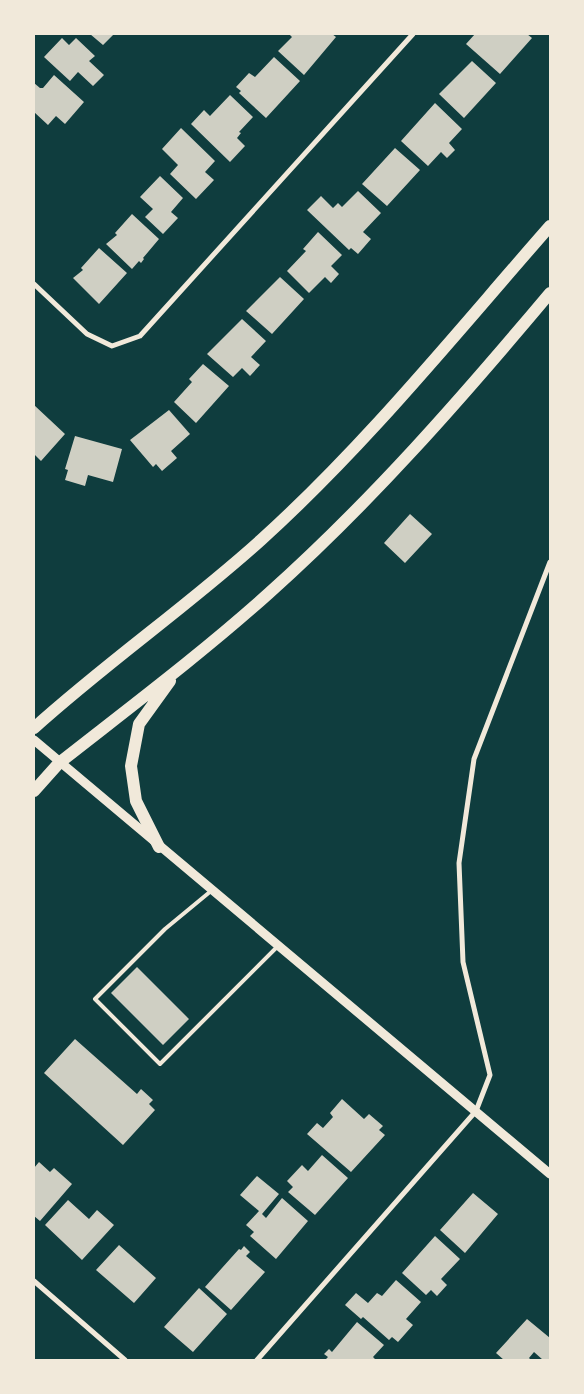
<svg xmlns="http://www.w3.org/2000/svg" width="584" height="1394" font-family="Karla,sans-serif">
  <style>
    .building { fill: #cfcfc3 }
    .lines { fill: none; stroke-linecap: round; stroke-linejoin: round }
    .service { stroke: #f1e9da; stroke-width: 4 }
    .minor { stroke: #f1e9da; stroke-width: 5 }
    .tertiary { stroke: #f1e9da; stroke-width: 9 }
    .primary { stroke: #f1e9da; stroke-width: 12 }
  </style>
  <rect width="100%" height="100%" fill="#0f3d3e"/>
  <path class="building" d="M90,34h24l-11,11z
    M289,34h43l4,3 -32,38 -26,-24 14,-14z
    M475,34h52l5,4 -32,36 -34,-30z
    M62,38l7,7 7,-7 19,18 -6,5 15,14 -11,11 -15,-14 -8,9 -26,-24z
    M274,57l26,24 -34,37 -27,-25 2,-2 -5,-4 13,-14 6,4z
    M472,61l24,22 -32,35 -25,-24z
    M54,75l30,27 -19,22 -9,-8 -8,9 -14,-13v-29l6,5h3z
    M230,95l23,22 -14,15 2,1 -4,5 8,8 -15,16 -39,-38 13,-14 6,6z
    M435,103l27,26 -13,14 6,7 -8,8 -6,-6 -13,14 -27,-25z
    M181,128l34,33 -10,11 9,8 -18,19 -26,-25 8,-9 -16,-16z
    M395,148l25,22 -33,36 -25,-22z
    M160,176l23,22 -12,14 7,6 -15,16 -18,-17 8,-8 -13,-12z
    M358,191l23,22 -18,19 8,7 -13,15 -7,-6 -2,2 -42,-40 14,-14 12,12 5,-5 4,4z
    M132,214l27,25 -16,19 1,1 -3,4 -2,-2 -7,8 -26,-25 11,-9 -2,-2z
    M318,232l24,23 -11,11 8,8 -8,9 -6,-6 -16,16 -22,-22 19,-20 -3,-2z
    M99,248l28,25 -28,31 -26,-26 10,-8 -2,-2z
    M280,277l24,22 -32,35 -26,-23z
    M242,319l24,22 -15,16 9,8 -10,11 -8,-8 -9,9 -26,-23z
    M203,364l26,22 -33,37 -22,-21 18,-20 -3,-3z
    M34,405l31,29 -24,27 -7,-7z
    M169,410l21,24 -19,17 6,7 -15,13 -6,-7 -3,3 -23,-27z
    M75,436l47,13 -9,33 -25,-7 -3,11 -20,-6 3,-10 -3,-1z
    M410,514l22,20 -27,29 -21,-20z
    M137,967l52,52 -26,26 -52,-52z
    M75,1039l62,55 4,-5 12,11 -4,4 6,6 -32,35 -79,-72z
    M342,1099l22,20 5,-5 14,12 -4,4 6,5 -34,37 -44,-38 10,-11 6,5 10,-11 -3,-4z
    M322,1155l26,23 -33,37 -27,-23 5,-5 -6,-6 15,-16 6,6z
    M39,1162l11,10 4,-4 18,16 -32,37 -6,-5v-48z
    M257,1176l22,18 -17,20 4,4 16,-20 26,23 -32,38 -26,-23 4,-4 -8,-7 13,-14 -19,-16z
    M473,1193l25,21 -33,39 -25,-23z
    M68,1200l21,19 8,-9 17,15 -32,35 -37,-35z
    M435,1236l25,23 -19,20 6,6 -10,11 -6,-6 -5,5 -24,-22z
    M119,1245l37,33 -22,25 -38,-33z
    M244,1246l6,6 -4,4 19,16 -34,38 -26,-23 34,-38 2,1z
    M396,1280l25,22 -15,17 7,6 -15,17 -6,-5 -3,3 -26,-23 -2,2 -16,-14 11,-12 12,10 9,-10 5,3z
    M199,1288l28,26 -34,38 -29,-25z
    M527,1319l23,19v22h-7l-9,-8 -5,6 2,2h-27l-8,-7z
    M357,1322l27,23 -11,12 3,3h-51l3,-3 -4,-3 5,-5 3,3z"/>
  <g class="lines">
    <path class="service" d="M211,891l-46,38 -70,70 65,65 118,-118"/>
    <path class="minor" d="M34,284l53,50 25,12 28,-10 273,-302
      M34,1281l91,79
      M257,1360l219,-249 14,-36 -27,-113 -4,-99 15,-104 76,-197"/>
    <path class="tertiary" d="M34,740l516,434"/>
    <path class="primary" d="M34,728c73,-66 154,-122 227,-188 106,-96 195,-207 289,-314
      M34,791l25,-28c70,-55 142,-109 209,-169 103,-92 193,-195 282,-301
      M159,847l-23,-46 -5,-35 8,-42 31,-43"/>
  </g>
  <rect width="584" height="1394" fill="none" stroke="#f1e9da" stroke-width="70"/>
</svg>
